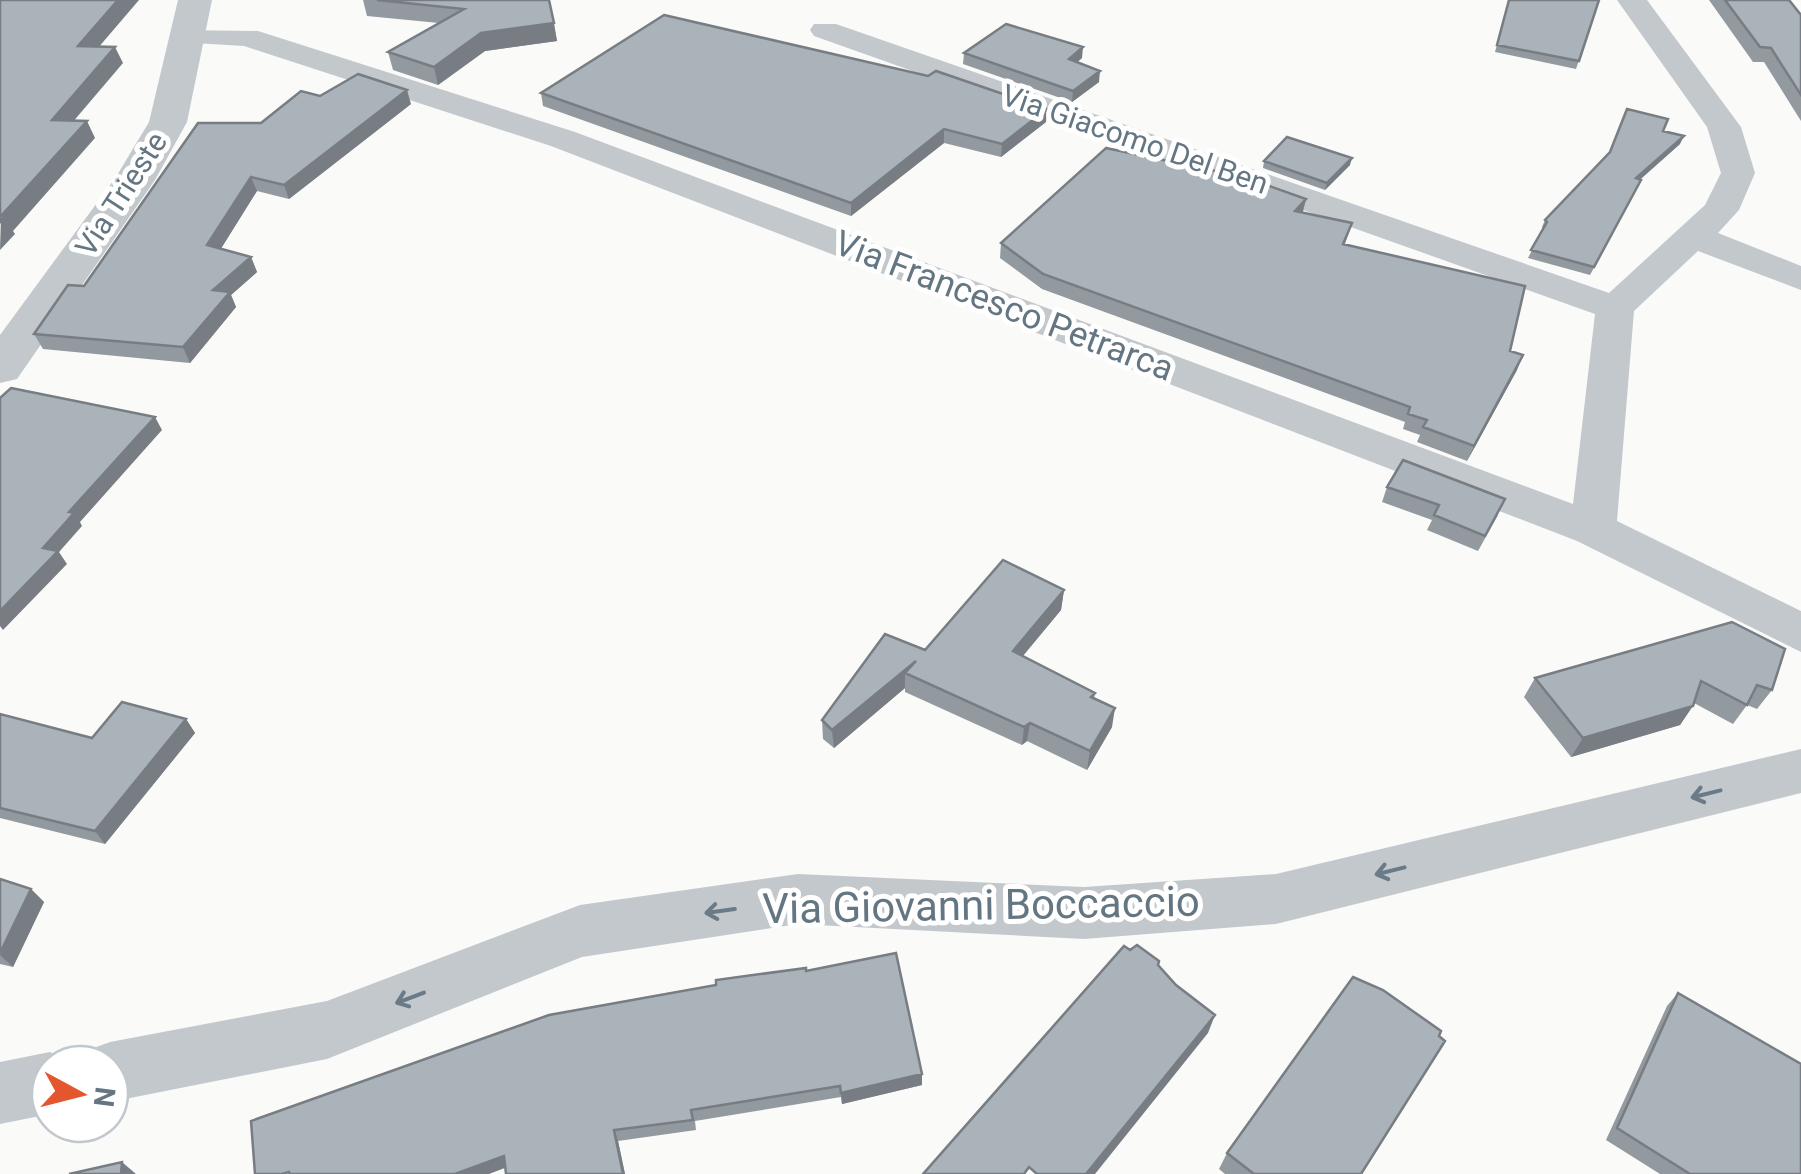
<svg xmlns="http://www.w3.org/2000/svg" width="1801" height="1174" font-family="Roboto,sans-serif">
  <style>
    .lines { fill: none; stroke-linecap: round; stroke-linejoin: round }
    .minor { fill: #c3c8cc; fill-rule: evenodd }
    .tertiary { fill: #c3c8cc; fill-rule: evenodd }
    .wall { fill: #929a9f }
    .shaded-wall { fill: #777d82 }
    .building { fill: #aab3b9; stroke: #777d82; stroke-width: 2.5 }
    .oneway { stroke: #6a7a87 }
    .labels { text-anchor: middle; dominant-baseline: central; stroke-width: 10; stroke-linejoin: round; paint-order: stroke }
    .far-street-label { font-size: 30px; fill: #657683; stroke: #fff }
    .street-label { font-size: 35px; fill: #657683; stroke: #fff }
    .near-street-label { font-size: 42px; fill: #657683; stroke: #fff }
  </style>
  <rect width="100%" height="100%" fill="#fafaf8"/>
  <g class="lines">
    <path class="minor" d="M1617,0h30l94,127 14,46 -16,37 -21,23 83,33v24l-103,-39 -64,60 -17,210 184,90v41l-224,-111 -1026,-395 -307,-100 -67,-4 -4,-6 4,-6 81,1 317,101 998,372 22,-190 -781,-278 -4,-6 4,-6h22l773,269 96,-88 16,-32 -14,-46z
      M1801,749v44l-525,131 -192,15 -286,-15 -216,33 -255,102 -217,43v-38h-28l6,-14 22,-8 217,-41 253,-96 218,-31 286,13 192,-13z
      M50,1052l23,12h-23v50l-50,10v-62z"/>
    <path class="tertiary" d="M178,0h34l-25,122 -32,58 -138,199 -17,4v-48l116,-158 33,-55z"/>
  </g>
  <path class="wall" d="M363,0h186l8,41 -72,10 -47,34 -45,-15 -5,-18 51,-29 -72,-7z
    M1509,0h90l-23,69 -81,-17z
    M1709,0h80l12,15v106l-37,-59h-11z
    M964,53l118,5 -5,4 22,20 -27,20 -109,-38z
    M928,76l118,46 -45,35 -57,-14 -93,73 -308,-110 -2,-13z
    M320,96l91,8 -122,95 -32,-8 -36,57 30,9 6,15 -26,23 5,12 -46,56 -147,-14 -9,-15 227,-211z
    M1663,131l17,13 -40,35 -2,8 -48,88 -62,-17 15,-29 -1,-2 3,-7z
    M1264,161l86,4 -25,25 -62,-22z
    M1306,199l-3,13 49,11 -7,21 165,107 7,19 -50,91 -50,-19 3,-7 -17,-6 2,-7 -363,-133 -42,-31 1,-15z
    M1387,487l111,28 -20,36 -51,-21 5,-10 -50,-18z
    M1064,590l-3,20 -38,46 72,37 -1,6 18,28 -25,43 -60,-29 -5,4 -117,-53v-4l-71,60 -11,-9 -1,-19 103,-70z
    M1732,622l40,68 -15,19 -10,-4 -14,19 -39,-21 -14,22 -109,32 -47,-60 11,-19z
    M0,714l92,24 94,-19 9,14 -90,111 -105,-26z
    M0,879l31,10 13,13 -31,65 -13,-3z
    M806,971l116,103v11l-80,19 -1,-7 -146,24 1,9 -78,11 7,33h-119l210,-189z
    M1678,993l123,181h-141l-54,-34 61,-134z
    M1227,1153l134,21h-136l-6,-5z"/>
  <path class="shaded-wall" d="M118,0h21l-53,62 -8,-16z
    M554,23l3,18 -72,10 -47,34 -4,-18 47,-34z
    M115,47l8,16 -63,74 -8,-17z
    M1083,47l-1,11 -14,12 1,-11z
    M1100,71l-1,11 -27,20 1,-11z
    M407,90l4,14 -122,95 -5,-14z
    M1047,109l-1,13 -45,35 1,-13z
    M87,121l8,17 -82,93 2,3 -15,16 1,-34z
    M944,129v14l-93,73v-13z
    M1684,136l-4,8 -47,42 3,-8z
    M1352,158l-2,7 -25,25 2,-7z
    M251,177l6,14 -43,69 -7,-15z
    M1306,199l-4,15 -7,-3z
    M251,257l6,15 -26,23 5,12 -46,56 -7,-16 30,-57z
    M1523,355l-6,15 -50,91 7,-15z
    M155,417l7,13 -82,92 2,4 -23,26 8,12 -64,66 -3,-4v-15l69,-99z
    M1064,590l-3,20 -50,60 2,-19z
    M916,661l-11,12v15l-71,60 -2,-18z
    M1693,706l-13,19 -109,32 12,-19z
    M1115,708l-3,19 -25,43 3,-19z
    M186,719l9,14 -90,111 -10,-13z
    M1030,723l-3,18 -5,4 2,-18z
    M31,889l13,13 -31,65 -13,-12z
    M1215,1015l-7,18 -113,141h-9z
    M922,1074v11l-80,19 -1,-11z
    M614,1130l4,11 7,33h-2z
    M504,1156l6,10 -21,8h-34z
    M122,1162l14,12h-15z"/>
  <path class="building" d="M0,0h118l-40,46 37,1 -63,73 35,1 -86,95h4l-5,6z
    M377,0h172l5,23 -73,10 -47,34 -46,-15 76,-43z
    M1509,0h90l-20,61 -82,-16z
    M1725,0h64l12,15v80l-30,-47 -11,-1z
    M664,15l264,61 8,-5 111,38 -45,35 -58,-15 -93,74 -310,-110z
    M1006,24l77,23 -14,12 31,12 -27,20 -109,-38z
    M358,74l49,16 -123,95 -33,-8 -44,68 44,12 -38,33 17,2 -47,55 -149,-13 34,-49 16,1 114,-163h63l40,-32 19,5z
    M1627,109l41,10 -5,12 21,5 -48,42 5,2 -47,87 -63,-17 16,-28 -2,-2 65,-68z
    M1287,137l65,21 -25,25 -63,-22z
    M1106,148l138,29 62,22 -11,12 57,12 -9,21 182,42 -15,65 13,4 -49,91 -51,-19 4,-7 -19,-6 2,-7 -367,-133 -42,-31z
    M11,388l144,29 -86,95 5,1 -31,35 15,3 -58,60v-213z
    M1403,460l102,39 -20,37 -51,-21 5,-10 -52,-18z
    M1003,560l61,30 -51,61 82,42 -4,4 24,11 -25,43 -60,-28 -6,4 -119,-54 11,-12 -84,69 -10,-10 63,-86 40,16z
    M1732,622l53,27 -13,41 -15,-5 -10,20 -46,-24 -8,25 -110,32 -48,-60z
    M122,702l64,17 -91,112 -95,-23v-94l92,24z
    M0,879l31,10 -31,64z
    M1137,945l22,16 -1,4 18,20 39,30 -129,159h-49l-8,-7 -5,7h-101l201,-228 6,4z
    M896,953l26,121 -81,19 -1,-7 -149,24 2,10 -79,10 9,44h-117l-2,-18 -49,18h-165l-1,-2 -7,2h-27l-4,-53 298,-106 167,-30v-5l90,-12v3z
    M1353,977l30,13 58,41 -2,5 6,5 -84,133h-107l-27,-21z
    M1678,993l123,71v110h-111l-73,-46z
    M122,1162l-1,12h-52z"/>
  <defs><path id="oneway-shaft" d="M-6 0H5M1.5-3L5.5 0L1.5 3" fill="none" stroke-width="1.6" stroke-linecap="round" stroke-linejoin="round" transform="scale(2.5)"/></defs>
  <g class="oneway">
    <use href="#oneway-shaft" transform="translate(1706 794) rotate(166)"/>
    <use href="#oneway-shaft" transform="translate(1390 871) rotate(166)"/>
    <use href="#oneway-shaft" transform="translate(720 911) rotate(172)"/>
    <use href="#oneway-shaft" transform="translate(410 998) rotate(159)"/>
  </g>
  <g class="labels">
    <g class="far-street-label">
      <text transform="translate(1135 139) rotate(19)">Via Giacomo Del Ben</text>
      <text transform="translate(121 194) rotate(-57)">Via Trieste</text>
    </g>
    <g class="street-label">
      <text transform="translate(1004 306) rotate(21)">Via Francesco Petrarca</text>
    </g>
    <g class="near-street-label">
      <text transform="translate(981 905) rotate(-1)">Via Giovanni Boccaccio</text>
    </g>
  </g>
  <g transform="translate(80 1094) rotate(97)"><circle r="48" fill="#ffffff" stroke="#c1c8cd" stroke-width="2.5"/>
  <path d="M0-8L18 38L0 25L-18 38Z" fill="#e4572e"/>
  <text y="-15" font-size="28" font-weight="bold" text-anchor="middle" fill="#657683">N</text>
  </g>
</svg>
